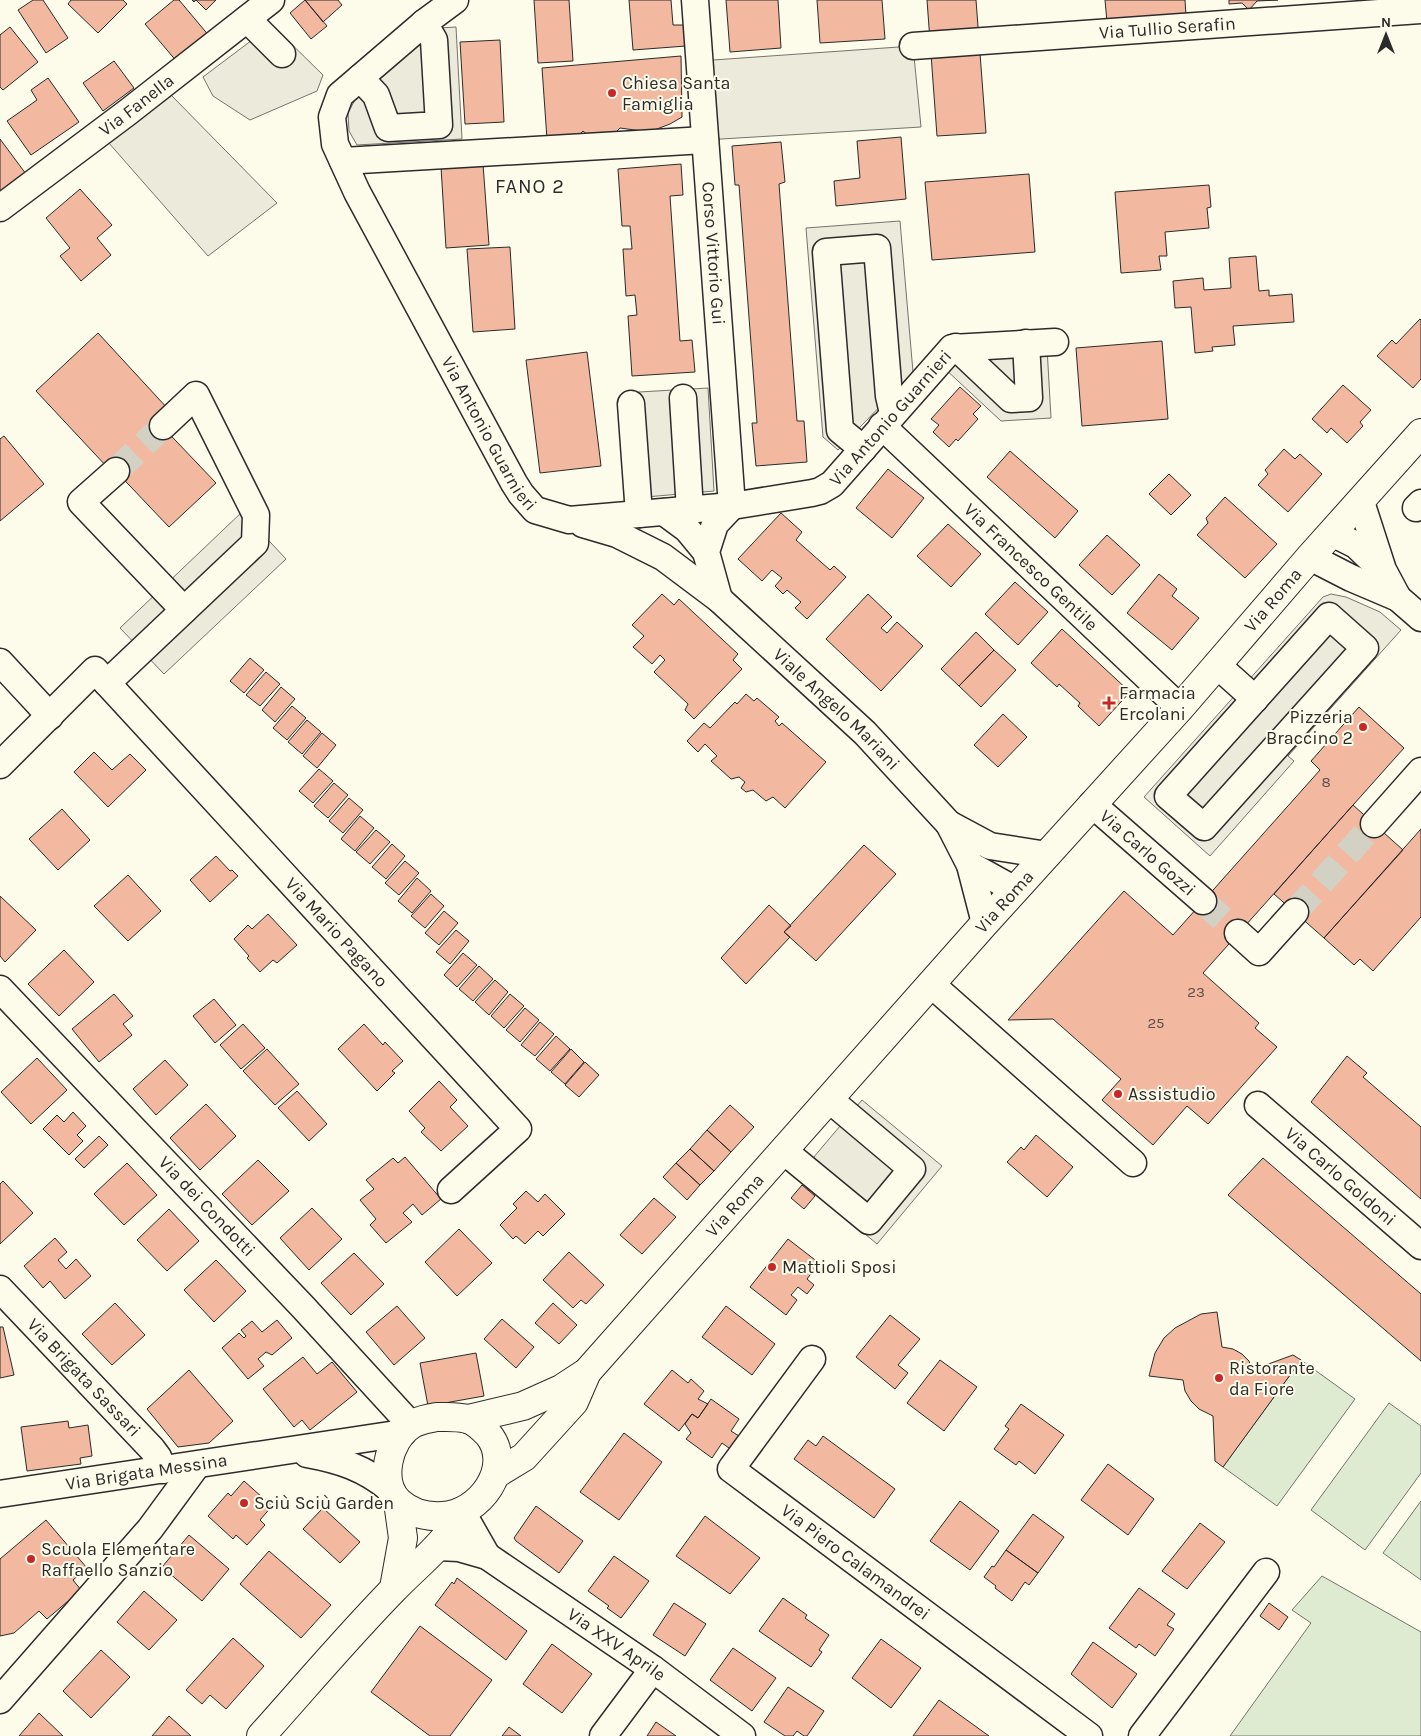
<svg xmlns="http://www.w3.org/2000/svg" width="1421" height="1736" font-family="Karla,sans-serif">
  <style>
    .green { fill: #deebd1; stroke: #74746e }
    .parking { fill: #eceadb; stroke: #74746e }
    .building { fill: #f2b8a0; stroke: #2b2b2b }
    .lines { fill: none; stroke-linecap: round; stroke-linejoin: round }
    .minor-tunnel { stroke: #d3d1c4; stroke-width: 26; stroke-dasharray: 26 13; stroke-linecap: butt }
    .minor-casing { stroke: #2b2b2b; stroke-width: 29 }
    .major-casing { stroke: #2b2b2b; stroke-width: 30 }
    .minor { stroke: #fdfbea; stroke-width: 26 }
    .major { stroke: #fdfbea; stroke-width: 28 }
    .poi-dot { fill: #c62828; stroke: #fdfbea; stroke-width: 2 }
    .labels { text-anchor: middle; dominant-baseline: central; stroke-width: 4; stroke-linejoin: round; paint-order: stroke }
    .number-label { font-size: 15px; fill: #5d4e48 }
    .street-label { font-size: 18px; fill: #2b2b2b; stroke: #fdfbea }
    .poi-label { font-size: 18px; fill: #2b2b2b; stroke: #fdfbea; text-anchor: start }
    .quarter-label { font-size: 20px; letter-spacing: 1px; fill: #2b2b2b; stroke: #fdfbea }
  </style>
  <rect width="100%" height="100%" fill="#fdfbea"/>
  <path class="green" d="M1301,1360l54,39 -78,107 -54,-39z
    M1389,1403l32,23v47l-56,77 -54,-40z
    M1421,1501v79l-38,-27z
    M1322,1576l99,56v104h-191l81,-113 -19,-13z"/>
  <path class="parking" d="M272,25l51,50 -6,16 -67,29 -37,-24 -10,-19z
    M456,27l6,112 -105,6 -8,-14 -1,-18 9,-17 82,-68z
    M913,46l8,81 -216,13 -6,-79z
    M171,95l106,108 -69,53 -100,-114z
    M900,221l13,151 -75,78 -15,-13 -17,-209z
    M1046,330l5,88 -50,3 -72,-67 17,-18z
    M708,388l6,103 -68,6 -7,-105z
    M242,512l44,47 -122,115 -44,-46z
    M1331,594l15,3 34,15 21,18 -113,126 6,5 -84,95 -66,-59 179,-200z
    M862,1100l80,66 -65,78 -80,-67z"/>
  <path class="building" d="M33,0h10l25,38 -22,15 -28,-43z
    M71,0h52l4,4 -29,29 -30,-29z
    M174,0h5l31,37 -32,26 -33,-39z
    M192,0h24l-10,10 -10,-10 -2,2z
    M305,0h33l4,5 -19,17z
    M305,0l22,26 -16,13 -21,-26z
    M534,0h35l4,61 -35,2z
    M629,0h42l2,25h11l2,21 -53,4z
    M726,0h52l3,48 -51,4z
    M817,0h65l3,39 -65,4z
    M927,0h49l10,133 -49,3z
    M1105,0h80l1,16 -79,6z
    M1229,0h49l-21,1 -8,9 -7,-7 -13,1z
    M10,27l28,35 -35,28 -3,-3v-52z
    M500,40l4,82 -39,2 -5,-82z
    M681,56l1,61 -12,7 -21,8 -29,-4 -5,5 -25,4 -7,-6 -6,6 -30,2 -5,-71z
    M114,61l20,27 -31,23 -20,-28z
    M48,78l31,44 -48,33 -24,-34 30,-21 -6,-10z
    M901,137l5,62 -70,7 -2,-25 26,-3 -3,-37z
    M0,139l26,35 -26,19z
    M781,142l4,40 -6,2 18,237h7l3,41 -51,4 -4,-43h5l-18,-238h-4l-3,-39z
    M483,164l6,81 -43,3 -5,-81z
    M681,164l2,31 -13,1 10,145 12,-1 3,32 -63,4 -4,-60 9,-1 -2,-20 -9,1 -3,-47h9l-2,-23h-8l-4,-57z
    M1029,174l6,78 -103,8 -7,-78z
    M1209,185l2,22 -4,1 2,20 -44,4 2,24h-8l2,14 -40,3 -6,-81z
    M80,189l32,36 -15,13 14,17 -30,26 -21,-25 10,-8 -24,-30z
    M510,247l5,82 -42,3 -6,-83z
    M1256,256l3,35 10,-1v6l23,-2 2,28 -61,4 2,19 -23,2 1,4 -18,2 -4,-46 -16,1 -2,-27 30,-3 1,12 27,-2 -2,-30z
    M1420,319l1,1v59l-8,9 -36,-32 15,-16 4,4z
    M98,333l71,77 -12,11 59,62 -47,44 -59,-62 -2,3 -72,-77z
    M1162,341l6,78 -86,7 -6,-78z
    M587,352l14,114 -61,7 -14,-113z
    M1343,385l28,25 -11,12 3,4 -16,17 -16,-15 -4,5 -15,-14z
    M960,387l21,19 -8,8 5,5 -20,22 -2,-2 -7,8 -16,-15 6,-7 -8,-6z
    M4,436l40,48 -44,37v-82z
    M1284,449l11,10 5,-5 22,20 -34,38 -30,-27 10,-11 -3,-4z
    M1010,451l68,60 -23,27 -68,-61z
    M888,469l36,29 -32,40 -36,-30z
    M1169,474l22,21 -20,20 -22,-21z
    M1225,497l52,47 -32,34 -48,-43 11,-12 -2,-5z
    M781,513l21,19 -6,8 34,30 4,-4 12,11 -39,42 -12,-11 6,-6 -14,-12 -4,4 -8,-8 7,-8 -10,-8 -10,11 -24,-22z
    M948,524l33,30 -30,33 -34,-31z
    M1107,535l33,30 -28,30 -33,-30z
    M1159,574l18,15 -5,7 27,22 -27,32 -45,-37z
    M1015,582l33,30 -30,33 -33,-31z
    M662,594l12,11 5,-6 59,55 -5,6 9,9 -48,50 -9,-9 3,-6 -34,-32 11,-12 -5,-5 -8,9 -19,-17 11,-11 -12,-11z
    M868,594l24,23 -11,11 6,5 10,-11 26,24 -42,45 -55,-52z
    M1062,629l68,63 -31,34 -21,-20 2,-3 -21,-19 -2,3 -26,-24z
    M976,632l18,18 -35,36 -18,-17z
    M994,650l22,20 -35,37 -22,-21z
    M250,658l14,12 -20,23 -14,-12z
    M266,672l14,12 -20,22 -14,-11z
    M281,687l14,12 -20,23 -13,-12z
    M746,694l8,7 3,-3 22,19 -4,4 4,5 3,-3 44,39 -41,46 -12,-11 -7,4 -13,-11 -7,2 -5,-4 4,-6 -6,-5 -8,2 -20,-18 6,-5 -12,-12 -7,8 -11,-11 17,-18 6,5 25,-26 2,2z
    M292,706l14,12 -19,22 -14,-12z
    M1359,707l45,41 -201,225 56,50 -4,5 22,19 -69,77 -21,-18 -34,39 -51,-45 19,-21 -68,-60 -45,1 116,-129 49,44 147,-165 -9,-9z
    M1003,714l24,23 -29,30 -24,-22z
    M307,720l14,12 -19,22 -14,-12z
    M322,733l14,12 -19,23 -14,-12z
    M94,752l18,18 18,-16 16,16 -38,37 -34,-35z
    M319,769l14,12 -20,22 -14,-12z
    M334,783l14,12 -20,23 -14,-12z
    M349,798l14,12 -20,23 -14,-12z
    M1353,805l50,45 -79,88 -50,-44z
    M62,809l28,31 -32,30 -29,-31z
    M360,816l14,12 -19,23 -14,-12z
    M1421,829v88l-48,54 -13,-12 -6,6 -30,-27z
    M376,830l14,12 -20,22 -14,-12z
    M392,844l13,12 -19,23 -14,-12z
    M864,845l32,29 -80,87 -32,-29z
    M216,856l14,15 2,-1 6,6 -28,26 -20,-22z
    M405,861l14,12 -20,22 -14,-12z
    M128,875l33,36 -33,30 -34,-35z
    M417,878l14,13 -19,22 -14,-12z
    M431,894l13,12 -19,22 -14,-12z
    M0,896l36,34 -31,32 -5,-6z
    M769,905l22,21 -7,6 6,5 -44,47 -25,-26z
    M444,911l14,12 -19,22 -14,-12z
    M268,914l29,31 -20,18 -4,-3 -13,12 -13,-14 2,-2 -15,-17 14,-14 4,4z
    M456,930l13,11 -19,23 -14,-12z
    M64,950l30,32 -35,34 -31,-32z
    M463,953l14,12 -20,22 -13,-12z
    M479,966l14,13 -20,22 -14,-12z
    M495,980l13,12 -19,23 -14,-13z
    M114,994l19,22 -10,8 9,11 -33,27 -27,-33z
    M510,994l14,12 -20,22 -13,-12z
    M214,999l22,26 -21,18 -22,-27z
    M525,1008l14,12 -19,22 -14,-12z
    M540,1022l14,12 -19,22 -14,-11z
    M243,1024l22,24 -24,21 -21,-24z
    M364,1024l19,21 2,-3 18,19 -11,10 3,2 -18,18 -39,-42z
    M556,1036l14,13 -20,22 -14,-12z
    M267,1049l32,35 -24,21 -32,-34z
    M571,1049l13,13 -19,22 -14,-12z
    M1347,1056l20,17 -4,4 58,50v72l-110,-97z
    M37,1058l30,32 -36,34 -30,-32z
    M165,1060l23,25 -32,30 -23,-26z
    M585,1062l14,13 -20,22 -14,-12z
    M439,1081l18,19 -7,7 18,19 -27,25 -20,-19 4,-4 -16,-17z
    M297,1091l30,33 -18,17 -31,-33z
    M206,1104l30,32 -36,34 -30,-32z
    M730,1105l24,22 -23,25 -24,-22z
    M73,1112l13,14 -9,9 6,6 -14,14 -26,-26 14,-14 7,7z
    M707,1130l24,22 -17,19 -24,-22z
    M1036,1135l37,32 -26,30 -40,-35 14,-15 3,3z
    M99,1136l9,9 -24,23 -9,-9z
    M690,1149l24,22 -14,14 -24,-22z
    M405,1157l36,42 -19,16 -9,-11 -10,9 9,9 -26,21 -16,-18 6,-6 -16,-19 14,-11 -8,-9 27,-22 5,5z
    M1263,1158l158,136v67l-193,-166z
    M258,1160l31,31 -37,34 -30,-31z
    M127,1163l30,32 -33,30 -30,-31z
    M676,1163l24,22 -13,15 -24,-23z
    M3,1181l30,32 -33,31v-60z
    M802,1185l13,11 -11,13 -13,-11z
    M526,1191l12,11 7,-8 20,20 -22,22 -5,-5 -13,13 -9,-8 -3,3 -13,-14 17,-17 -4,-4z
    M654,1198l22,19 -34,37 -22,-19z
    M312,1208l30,31 -33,31 -29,-32z
    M169,1209l30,32 -32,30 -30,-31z
    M459,1229l33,34 -35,33 -32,-34z
    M55,1238l12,14 -9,8 8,9 10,-10 15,17 -26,23 -15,-18 -7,7 -19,-22z
    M788,1239l31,24 -12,16 7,6 -7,9 -9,-7 -7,8 6,5 -11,15 -36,-28z
    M569,1252l35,33 -18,19 -5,-4 -8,8 -30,-28z
    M354,1253l30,31 -33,31 -30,-32z
    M216,1260l30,31 -32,31 -30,-32z
    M115,1303l30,32 -33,30 -30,-31z
    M553,1303l24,22 -18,19 -24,-21z
    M397,1306l28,32 -31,27 -28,-33z
    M726,1306l49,38 -23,31 -50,-38z
    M1217,1312l5,35 11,2 9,5 7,7 3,9 41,-15 8,5 -78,107 -8,-6 -2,-45 -14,-7 -8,-8 -6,-10 -2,-11 -34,-4 6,-23 9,-15 11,-10 26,-14z
    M890,1315l30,24 -22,26 10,8 -13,16 -39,-32z
    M502,1319l32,28 -18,21 -32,-29z
    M277,1320l15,18 -20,17 -6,-3 -8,7 6,7 -16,13 -26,-31 17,-15 5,5 2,-2 -5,-6 11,-9 10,11z
    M0,1327h3l11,48 -14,3z
    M476,1353l8,43 -56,10 -8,-43z
    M303,1357l14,17 15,-12 25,30 -47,38 -8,-10 -8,7 -31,-38z
    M940,1360l37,27 -33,44 -37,-28z
    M189,1370l44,51 -24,22 -31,4 -31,-38z
    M672,1370l16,13 3,-4 13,12 -6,8 10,5 -10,14 -6,-4 -13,17 -35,-27z
    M711,1399l28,20 -8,12 11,7 -9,13 -11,-8 -10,15 -26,-19 5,-6 -6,-9 7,-10 6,4z
    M1021,1404l43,31 -29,39 -16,-13 -3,4 -22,-16 15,-20 -4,-3z
    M68,1421l1,7 19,-3 4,31 -12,2 1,6 -54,7 -6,-44z
    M624,1433l38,29 -43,58 -39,-28z
    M823,1436l72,53 -21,29 -80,-59 14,-19 8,6z
    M1108,1464l46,35 -26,36 -47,-35z
    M244,1481l28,25 -12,14 5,5 -18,20 -11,-10 -3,4 -25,-23 20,-23 3,3z
    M960,1501l39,30 -29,39 -40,-29z
    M536,1506l47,35 -24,32 -43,-32 -2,-3z
    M323,1508l37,34 -20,21 -37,-34z
    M1033,1514l31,23 -26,36 -32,-23z
    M705,1516l55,42 -30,36 -54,-38z
    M46,1520l41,48 -14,12 8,10 -34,29 -8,-8 -25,22 -14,3v-77z
    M1200,1523l25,19 -38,47 -25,-18z
    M189,1535l40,34 -27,32 -40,-34z
    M1006,1550l32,23 -9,12 -4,-3 -13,19 -17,-13 1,-2 -12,-9 8,-11 2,1z
    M269,1551l62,54 -30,33 -61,-54z
    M614,1556l35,25 -28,37 -14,-10 2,-2 -21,-15z
    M457,1578l70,53 -21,29 -71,-55 17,-23 2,2z
    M1139,1588l36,26 -8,11 7,4 -19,27 -16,-12 -3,4 -27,-20z
    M144,1591l33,29 -28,30 -32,-28z
    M783,1598l24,17 -2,3 24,17 -10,15 3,2 -11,15 -52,-36z
    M674,1603l32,21 -21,32 -32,-21z
    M1269,1603l19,14 -9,13 -19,-14z
    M420,1626l72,54 -42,56h-20l-59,-44z
    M233,1638l31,28 -38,43 -16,-14 -8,9 -16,-14z
    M881,1639l40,29 -30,40 -39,-30z
    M1093,1642l44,32 -25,34 -41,-34z
    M552,1644l40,30 -30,39 -39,-29z
    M733,1648l43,30 -24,33 -42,-31z
    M101,1650l29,27 -39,41 -28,-27z
    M788,1687l36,24 -17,25h-3l-7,-5 -4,5h-8l-21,-14z
    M939,1700l50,36h-76z
    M39,1713l24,23h-44z
    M169,1716l22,20h-39z
    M656,1722l20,14h-29z
    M509,1727l12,9h-19z"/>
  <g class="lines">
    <path class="minor-tunnel" d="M116,471l47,-45
      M1203,901l35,32
      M1295,912l79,-88"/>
    <g class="minor-casing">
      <g id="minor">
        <path id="s1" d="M455,0l-31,23 -84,72 -8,22 3,27 22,48 157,291 7,11 14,16 34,10 163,-14 80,-13 8,-2 12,-7 120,-136 103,-6"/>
        <path id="s2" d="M695,0l37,506"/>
        <path d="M247,19l35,35"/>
        <path id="s3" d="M913,46l508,-36"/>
        <path d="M360,78l16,17 12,33 51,-3 -5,-85 -10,-17"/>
        <path d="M343,161l362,-21"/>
        <path id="s4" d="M0,208l128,-96 143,-112"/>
        <path d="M956,347l55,52 18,-1 -3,-55"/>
        <path d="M683,398l7,112"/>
        <path d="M631,404l8,110"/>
        <path id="s5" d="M882,426l298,282"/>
        <path d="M863,449l-23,-19 -14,-178 51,-4 12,148 4,17"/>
        <path d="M116,471l-35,31 103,108"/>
        <path d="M1361,502l22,68 15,28"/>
        <path d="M1416,508l5,-5"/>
        <path d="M664,512l23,17 19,23"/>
        <path id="s6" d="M583,524l34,10 46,23 56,42 146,134 84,91 21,41 15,58"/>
        <path d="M1332,533l24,12 24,23"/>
        <path d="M1310,557l41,21 47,20 23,20"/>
        <path d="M719,599l-13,-47 9,-28 17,-18"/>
        <path d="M1329,616l36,32 -161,179 -36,-31z"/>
        <path d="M0,662l50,54"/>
        <path d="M1217,665l38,34"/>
        <path d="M107,683l148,-140 1,-28 -60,-120 -33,31"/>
        <path id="s7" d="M0,765l95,-95 423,459 -67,61"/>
        <path id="s8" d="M1092,804l111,97"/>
        <path d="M949,824l41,22 57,9"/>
        <path d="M1374,824l47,-53"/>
        <path d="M970,865l45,25"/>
        <path d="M1238,933l21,19 36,-40"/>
        <path d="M931,984l202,179"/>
        <path id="s9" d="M0,989l303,318 108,118"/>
        <path id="s10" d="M1258,1105l163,141"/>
        <path d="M784,1151l85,70 43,-52 -82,-69"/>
        <path id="s11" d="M0,1289l152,160 6,8 5,13"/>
        <path id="s12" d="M812,1359l-81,110 358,267"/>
        <path d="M307,1454c33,6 58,14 84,36"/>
        <path id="s13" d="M0,1494l403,-61"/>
        <path d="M462,1512l25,44"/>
        <path id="s14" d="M437,1547l22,1 28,8 166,113 89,67"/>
        <path d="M0,1700l150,-171 47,-64"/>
        <path d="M603,1736l50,-67"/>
        <path d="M1142,1736l124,-164"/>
      </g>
    </g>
    <g class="major-casing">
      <g id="major">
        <path d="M436,1417c10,0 21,-1 31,2 8,2 15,9 21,15 27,33 -9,81 -46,82 -16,1 -31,-3 -43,-14 -21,-20 -11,-62 12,-77 7,-5 17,-6 25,-8z"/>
        <path id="s15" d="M468,1419l55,-13 38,-17 26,-17 398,-449 195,-215 130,-151 111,-124"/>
        <path d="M496,1474l28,-17 50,-55 13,-30"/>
        <path d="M394,1588l9,-50 -5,-36"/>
        <path d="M261,1736c44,-49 87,-100 133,-147 25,-26 52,-45 68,-77"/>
      </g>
    </g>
    <use href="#minor" class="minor"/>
    <use href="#major" class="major"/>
  </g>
  <g class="poi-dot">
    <circle cx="612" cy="93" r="5"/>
    <path d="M1106.5 695.5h5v5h5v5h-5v5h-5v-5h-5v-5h5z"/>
    <circle cx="1363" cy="727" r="5"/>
    <circle cx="1118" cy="1094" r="5"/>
    <circle cx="772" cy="1267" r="5"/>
    <circle cx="1219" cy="1378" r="5"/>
    <circle cx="244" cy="1503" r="5"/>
    <circle cx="31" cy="1559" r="5"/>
  </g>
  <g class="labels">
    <g class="number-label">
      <text x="1326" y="782">8</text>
      <text x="1196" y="992">23</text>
      <text x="1156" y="1023">25</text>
    </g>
    <g class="street-label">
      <text stroke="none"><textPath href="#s3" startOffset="255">Via Tullio Serafin</textPath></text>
      <text stroke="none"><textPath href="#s4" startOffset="171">Via Fanella</textPath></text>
      <text stroke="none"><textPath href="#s2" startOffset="254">Corso Vittorio Gui</textPath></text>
      <text stroke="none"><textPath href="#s1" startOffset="1008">Via Antonio Guarnieri</textPath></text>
      <text stroke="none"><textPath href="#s1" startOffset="528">Via Antonio Guarnieri</textPath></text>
      <text stroke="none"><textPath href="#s5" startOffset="205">Via Francesco Gentile</textPath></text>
      <text stroke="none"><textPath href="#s15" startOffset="1162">Via Roma</textPath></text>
      <text stroke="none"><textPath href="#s6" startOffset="318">Viale Angelo Mariani</textPath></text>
      <text stroke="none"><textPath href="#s8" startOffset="74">Via Carlo Gozzi</textPath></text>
      <text stroke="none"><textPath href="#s15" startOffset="758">Via Roma</textPath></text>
      <text stroke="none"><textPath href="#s7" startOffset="491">Via Mario Pagano</textPath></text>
      <text stroke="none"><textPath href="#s10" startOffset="109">Via Carlo Goldoni</textPath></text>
      <text stroke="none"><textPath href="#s9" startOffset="300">Via dei Condotti</textPath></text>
      <text stroke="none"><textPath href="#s15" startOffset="352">Via Roma</textPath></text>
      <text stroke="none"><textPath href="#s11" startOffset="122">Via Brigata Sassari</textPath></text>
      <text stroke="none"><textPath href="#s13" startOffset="148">Via Brigata Messina</textPath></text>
      <text stroke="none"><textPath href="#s12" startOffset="292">Via Piero Calamandrei</textPath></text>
      <text stroke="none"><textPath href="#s14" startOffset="208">Via XXV Aprile</textPath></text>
    </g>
    <g class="poi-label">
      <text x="622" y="83">Chiesa Santa<tspan x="622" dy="21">Famiglia</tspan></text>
      <text x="1119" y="693">Farmacia<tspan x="1119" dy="21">Ercolani</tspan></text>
      <text x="1353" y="717" text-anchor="end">Pizzeria<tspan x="1353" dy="21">Braccino 2</tspan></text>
      <text x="1128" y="1094">Assistudio</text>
      <text x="782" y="1267">Mattioli Sposi</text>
      <text x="1229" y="1368">Ristorante<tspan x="1229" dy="21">da Fiore</tspan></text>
      <text x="254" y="1503">Sciù Sciù Garden</text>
      <text x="41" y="1549">Scuola Elementare<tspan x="41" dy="21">Raffaello Sanzio</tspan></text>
    </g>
    <g class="quarter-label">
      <text x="530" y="186">FANO 2</text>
    </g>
  </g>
  <g transform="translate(1386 35)" stroke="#fdfbea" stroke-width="4" paint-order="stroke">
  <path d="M0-4L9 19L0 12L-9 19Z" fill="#2b2b2b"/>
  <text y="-8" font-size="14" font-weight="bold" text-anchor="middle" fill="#2b2b2b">N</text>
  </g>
</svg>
